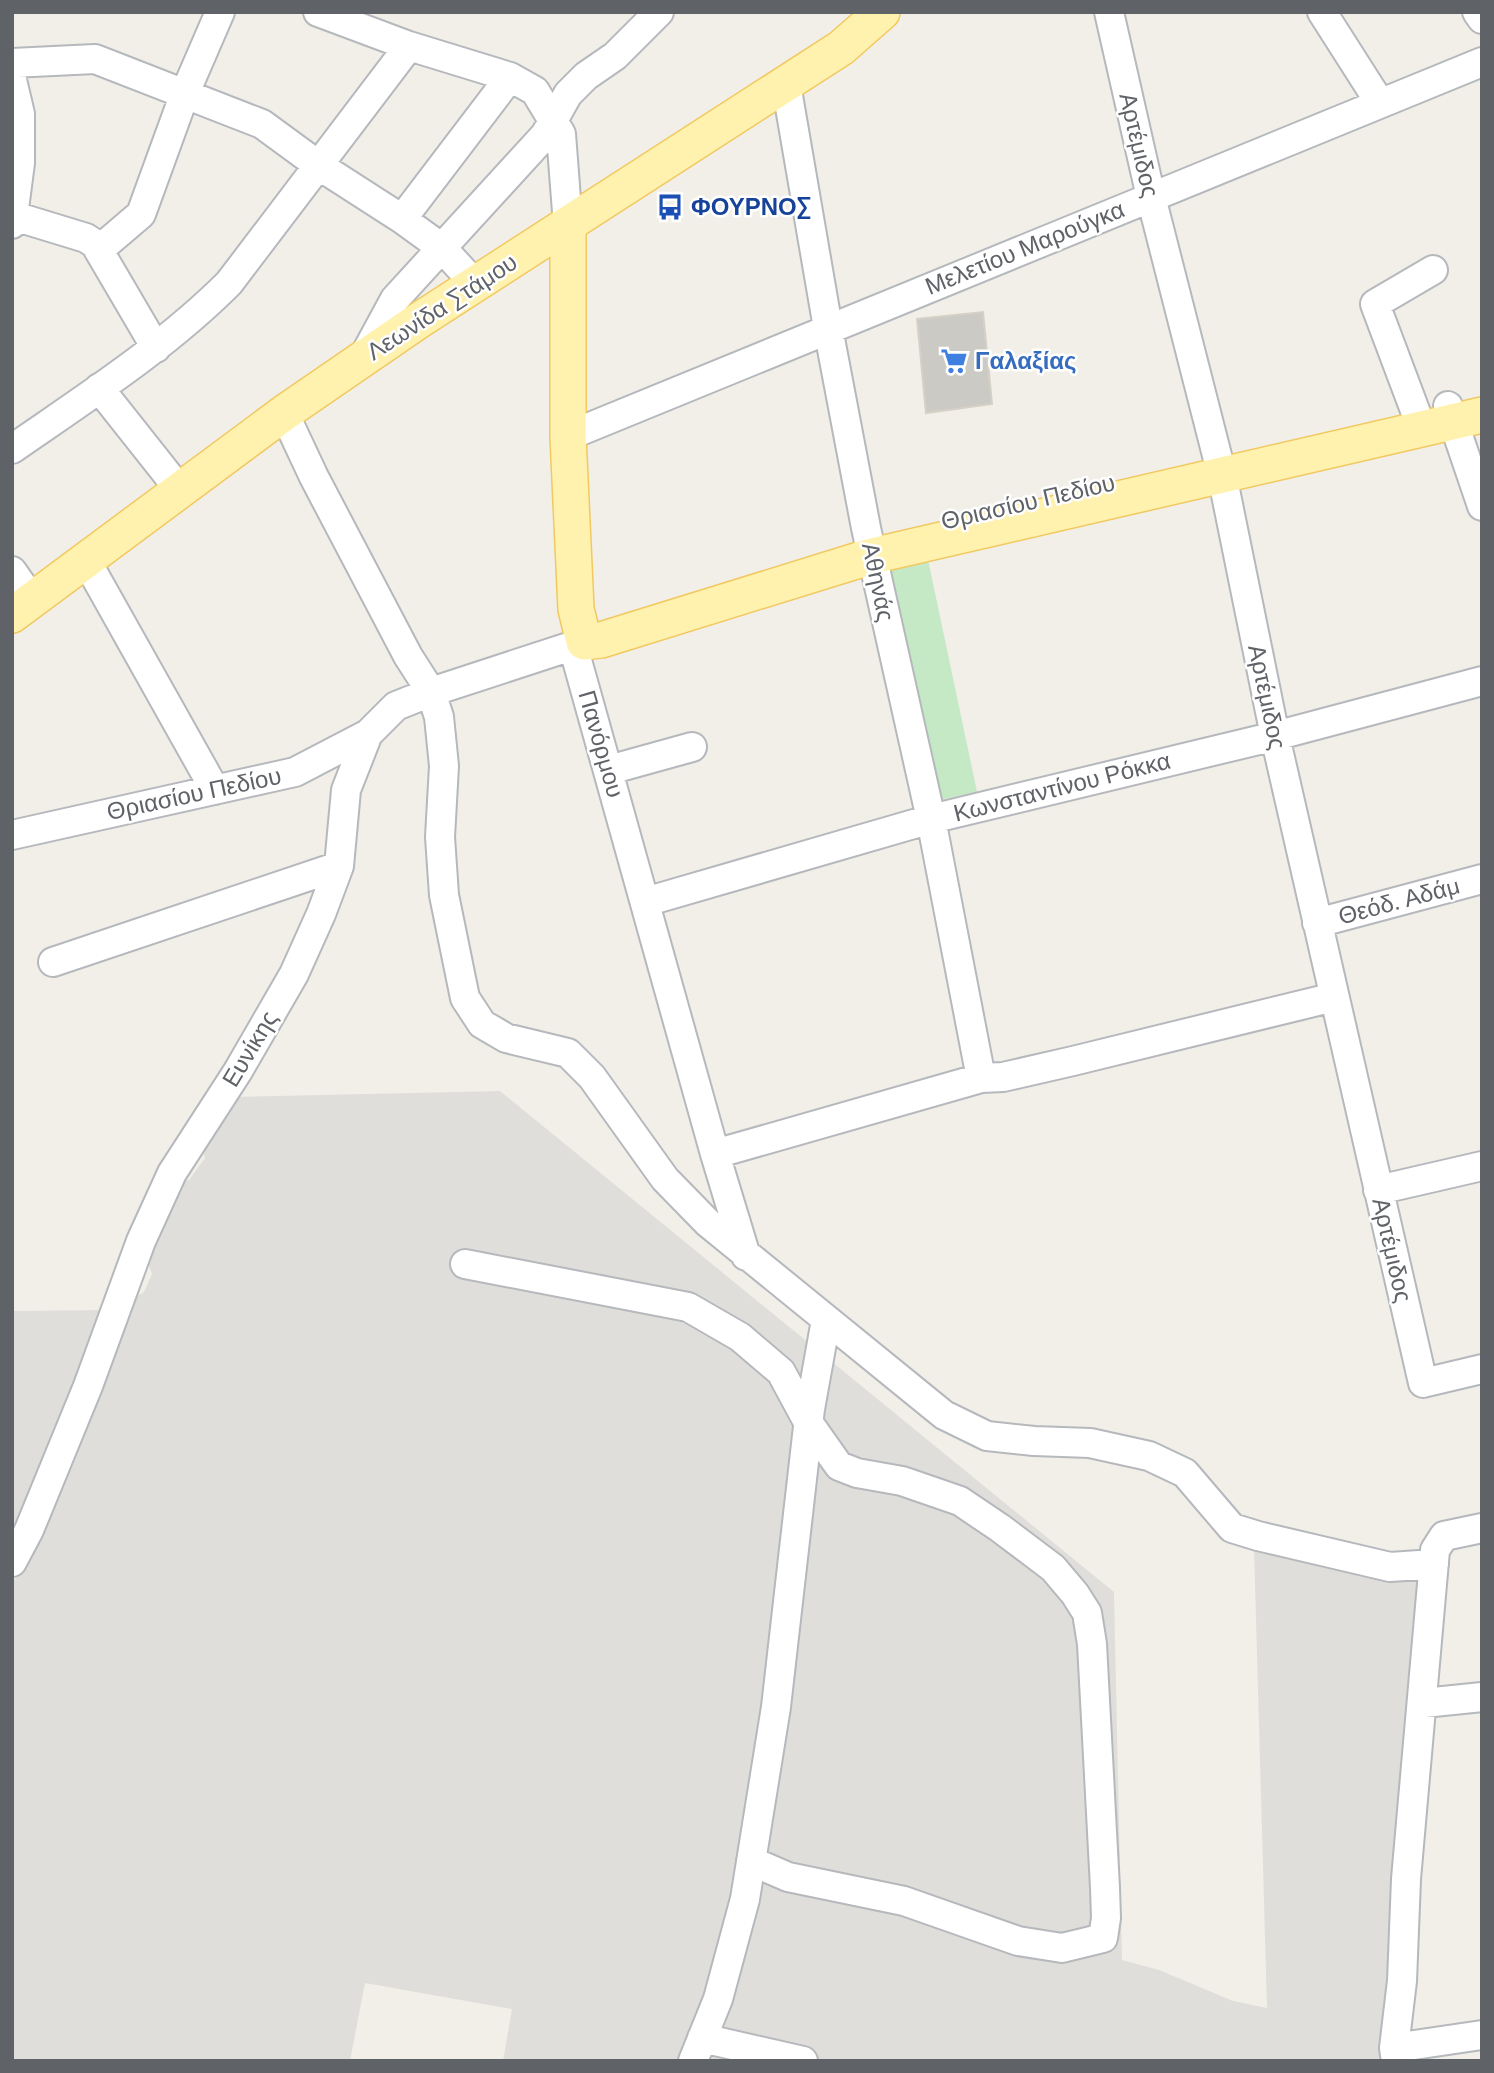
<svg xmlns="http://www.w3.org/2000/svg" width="1494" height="2073" font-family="'Nunito Sans',sans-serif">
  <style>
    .industrial { fill: #e0deda }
    .green { fill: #c5e8c5 }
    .building { fill: #cccac5; stroke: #d6d1c6; stroke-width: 2 }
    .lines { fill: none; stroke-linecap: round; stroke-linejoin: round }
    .minor-casing { stroke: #b5b8bc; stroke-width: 32 }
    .major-casing { stroke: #f2c960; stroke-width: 38 }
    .minor { stroke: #fff; stroke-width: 28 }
    .major { stroke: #fff2af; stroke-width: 35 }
    .labels { text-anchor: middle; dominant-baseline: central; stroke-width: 5; stroke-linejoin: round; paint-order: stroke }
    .street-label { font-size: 24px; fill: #5f6368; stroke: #fff }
    .transit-label { font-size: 24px; font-weight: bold; fill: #164399; stroke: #fff; text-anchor: start }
    .shop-label { font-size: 24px; font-weight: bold; fill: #366cbe; stroke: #fff; text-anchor: start }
  </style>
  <rect width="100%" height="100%" fill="#f1efe8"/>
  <path class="industrial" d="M500,1091l614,501 8,368 37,10 74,31 34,7 -13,-460 164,35 -29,478h-886l9,-52 -147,-26 -15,78h-338v-476l62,-122 57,-163 13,-8 8,-18 -5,-14 32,-78 10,-2 16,-22 -3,-9 32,-52z
    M109,1310l-90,206 -7,11v-216z"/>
  <path class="green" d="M927,555l50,237 -38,8 -50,-237z"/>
  <path class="building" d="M983,312l9,92 -66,9 -9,-94z"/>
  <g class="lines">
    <g class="minor-casing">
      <path id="minor" d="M318,12l91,34 101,31 25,14 26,43 7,91
        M1109,12l42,185 71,278 53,261 148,647 59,-14
        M1322,12l58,91
        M1477,12l5,7
        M12,63l83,-4 167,65 56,41 84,54 40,29 33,36
        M12,80l8,34v49l-8,61
        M786,84l42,244 38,200 65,291 50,259
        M14,216l72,22 9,6 61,104
        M402,219l108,-142
        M100,249l41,-35 44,-121 35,-81
        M363,358l32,-59 150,-164 23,-41 18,-18 29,-20 44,-44
        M99,388l80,101
        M1448,406l34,100
        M284,413l30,64 94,179 23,36 8,25 5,49 -4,71 4,58 21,103 17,26 24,14 62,15 24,24 73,102 43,44 236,192 43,21 47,5 56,2 59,13 36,17 47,55 26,8 132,31 44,-3
        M1416,413l-41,-109 58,-34
        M568,436l914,-374
        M12,449c75,-52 153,-102 217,-166l180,-237
        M87,562l128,228
        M12,571l21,30
        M573,646l142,508 31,102
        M609,770l83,-23
        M12,835l283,-63 73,-38
        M645,902l286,-83 344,-83 207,-55
        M1317,923l165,-44
        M53,962l286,-96
        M715,1154l266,-76 22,-1 70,-16 261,-64
        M1378,1190l104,-24
        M465,1264l223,43 52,30 41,35 27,50 31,44 18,7 45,8 58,20 40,27 53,40 22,26 12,19 5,31 13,244 1,30 -3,20 -41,10 -44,-7 -114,-40 -116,-24 -37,-16
        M12,1562l17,-32 59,-144 53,-145 31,-68 66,-102 56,-97 27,-60 18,-48 7,-76 22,-56 28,-28 35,-14 153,-50
        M1424,1703l58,-6
        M702,2038l101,23
        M1394,2048l88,-13
        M693,2061l25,-62 27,-100 31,-192 34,-298 16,-89
        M1396,2061l-2,-13 8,-67 4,-102 29,-329 9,-14 38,-8"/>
    </g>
    <g class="major-casing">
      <path id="major" d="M568,225v211l8,173 8,33 17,-2 271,-84 610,-141
        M12,615l272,-202 134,-92 423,-273 41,-36"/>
    </g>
    <use href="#minor" class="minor"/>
    <use href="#major" class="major"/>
  </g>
  <defs>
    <g id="bus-bare" transform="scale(2.1)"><path d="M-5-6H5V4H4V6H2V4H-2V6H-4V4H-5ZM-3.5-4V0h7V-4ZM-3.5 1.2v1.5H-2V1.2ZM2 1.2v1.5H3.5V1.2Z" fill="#1a4fb4" stroke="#fff" stroke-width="2.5" paint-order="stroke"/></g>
    <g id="supermarket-bare" transform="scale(2.1)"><path d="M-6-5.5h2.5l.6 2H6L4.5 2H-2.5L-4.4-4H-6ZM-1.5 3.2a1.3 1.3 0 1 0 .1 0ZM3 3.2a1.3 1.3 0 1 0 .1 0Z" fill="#3f7fe0" stroke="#fff" stroke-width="2.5" paint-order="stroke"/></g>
  </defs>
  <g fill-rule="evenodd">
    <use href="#bus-bare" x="670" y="207"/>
    <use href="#supermarket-bare" x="954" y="361"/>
  </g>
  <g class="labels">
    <g class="street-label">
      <text transform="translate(1139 145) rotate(77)">Αρτέμιδος</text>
      <text transform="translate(1025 248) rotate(-22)">Μελετίου Μαρούγκα</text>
      <text transform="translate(442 307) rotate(-33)">Λεωνίδα Στάμου</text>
      <text transform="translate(1028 502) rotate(-13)">Θριασίου Πεδίου</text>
      <text transform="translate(878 582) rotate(78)">Αθηνάς</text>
      <text transform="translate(1267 697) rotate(78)">Αρτέμιδος</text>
      <text transform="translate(601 744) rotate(74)">Πανόρμου</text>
      <text transform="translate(1062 787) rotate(-14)">Κωνσταντίνου Ρόκκα</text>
      <text transform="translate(194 794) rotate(-12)">Θριασίου Πεδίου</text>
      <text transform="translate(1399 901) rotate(-15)">Θεόδ. Αδάμ</text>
      <text transform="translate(250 1049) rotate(-59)">Ευνίκης</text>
      <text transform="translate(1392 1250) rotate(77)">Αρτέμιδος</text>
    </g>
    <g class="transit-label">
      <text x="691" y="207">ΦΟΥΡΝΟΣ</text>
    </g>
    <g class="shop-label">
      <text x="975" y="361">Γαλαξίας</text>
    </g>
  </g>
  <rect width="1494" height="2073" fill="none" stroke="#5f6368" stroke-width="28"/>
</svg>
